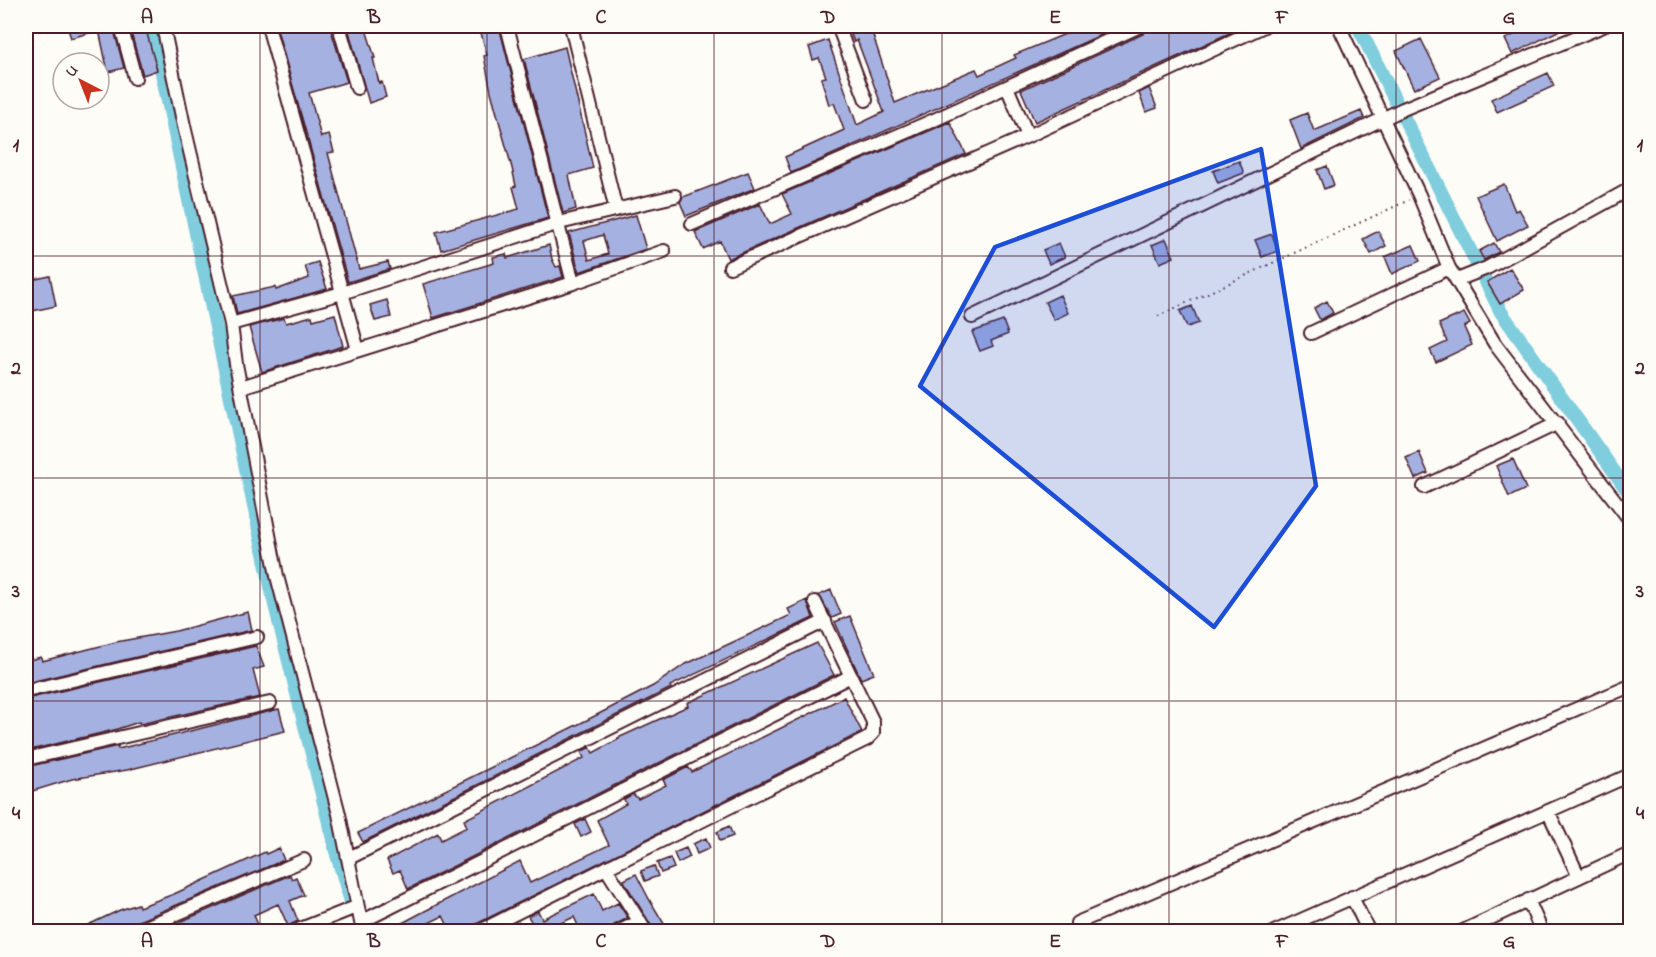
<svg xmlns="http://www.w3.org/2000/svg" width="1656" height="957" font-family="'Indie Flower',sans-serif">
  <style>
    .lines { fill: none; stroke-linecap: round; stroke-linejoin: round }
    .canal { stroke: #80cdde; stroke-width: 14 }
    .building { fill: #a5b1e1; stroke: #4a1f2b; stroke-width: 1.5; fill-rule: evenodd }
    .minor-casing { stroke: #4a1f2b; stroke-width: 16 }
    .path { stroke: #4a1f2b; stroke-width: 2; stroke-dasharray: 1.5 4.5; stroke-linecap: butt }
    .minor { stroke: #fdfcf7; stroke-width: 12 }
    .marked { fill: #1d4ed8; fill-opacity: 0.2; stroke: #1d4ed8; stroke-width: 4.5; stroke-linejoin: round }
    .grid { fill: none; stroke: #4a1f2b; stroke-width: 1.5; stroke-opacity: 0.55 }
    .neatline { fill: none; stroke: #4a1f2b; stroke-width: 2 }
    .grid-label { font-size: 20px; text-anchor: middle; font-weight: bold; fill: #4a1f2b }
  </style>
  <rect width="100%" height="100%" fill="#fdfcf7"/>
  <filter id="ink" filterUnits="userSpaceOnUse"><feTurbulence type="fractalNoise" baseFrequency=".0167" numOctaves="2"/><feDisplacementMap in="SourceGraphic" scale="12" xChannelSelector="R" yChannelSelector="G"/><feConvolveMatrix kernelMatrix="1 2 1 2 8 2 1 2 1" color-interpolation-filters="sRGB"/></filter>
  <g filter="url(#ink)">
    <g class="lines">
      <path class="canal" d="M152,26l123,579 62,250 17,57
        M1358,26l143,286 129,182"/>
    </g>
    <path class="building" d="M67,26h46l11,42 -16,4 -9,-42 -28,8z
      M129,26h16l12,44 -14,5z
      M276,26h53l3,7 15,49 -38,11 12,44 8,-2 5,17 -6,1 31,116 29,-7 2,7 -42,13z
      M359,26h6l10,32h-2l6,25 3,-1 4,15 -17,6 -21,-75z
      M479,26h20l49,192 -107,32 -5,-18 83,-23 -6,-22 3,-1 -4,-18 -21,-76 -7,-36 3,-1z
      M853,26h17l25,77 81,-34 3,6 37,-17 -2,-3 56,-23 -3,-6h54l-330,147 -6,-16 59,-27 -10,-27 -5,2 -8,-27 5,-1 -7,-19 -6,2 -4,-13 19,-7 29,85 27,-13 -27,-72 -3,2 -4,-10 5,-2z
      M1148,26h87l1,4 -201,92 -14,-32 122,-56z
      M1532,26h36l-56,28 -7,-15z
      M1421,39l19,38 -26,12 -18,-38z
      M565,47l28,121 -24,7 7,34 -13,4 -39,-154z
      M1548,73l6,13 -57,26 -6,-13z
      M1149,88l8,20 -11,4 -7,-19z
      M1361,111l3,7 -63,31 -11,-29 17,-7 7,18z
      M950,122l16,32 -238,105 -8,-18 -17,8 -8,-17 65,-28 10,20 22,-10 -10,-20z
      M1239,161l5,12 -26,10 -5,-12z
      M1327,166l7,19 -10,4 -7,-19z
      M748,172l7,16 -69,28 -6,-14 3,-5z
      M1504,184l11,27 4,-2 9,16 -31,16 -21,-45z
      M636,215l10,34 -67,23 -10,-39zM603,235l5,19 -19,6 -5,-19z
      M1378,231l8,15 -15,8 -8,-15z
      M1272,234l6,17 -16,6 -7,-17z
      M1166,239l8,18 -14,6 -8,-18z
      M1059,243l6,14 -16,7 -6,-14z
      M1494,243l5,9 -15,8 -5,-9z
      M549,245l3,14 4,8 4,-1 3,11 -130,41 -10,-34 71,-21 -1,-6 13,-3 1,4z
      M1413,245l7,16 -28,13 -7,-17z
      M318,262l9,27 -90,25 -4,-18 42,-9 1,3 33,-12 -4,-12z
      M1510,268l14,22 -24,14 -13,-22z
      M50,276l6,30 -24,5 -5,-30z
      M1060,295l8,18 -14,7 -9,-18z
      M387,300l4,17 -16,4 -5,-16z
      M1327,301l6,12 -13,7 -6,-12z
      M1192,306l7,17 -12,4 -7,-16z
      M1464,313l6,11 -6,3 8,18 -36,17 -6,-12 17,-8 -8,-18z
      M335,314l8,32 -81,26 -13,-45 35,-9 2,5 26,-7 1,4z
      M1003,321l5,13 -17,7 2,5 -13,5 -8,-19z
      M1419,452l9,21 -13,6 -9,-21z
      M1513,459l13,30 -17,8 -13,-31z
      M831,590l10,24 -9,4 -13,-23z
      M807,600l6,18 -143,68 1,2 -308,154 -5,-9 229,-113 66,-34 31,-21 107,-50 -3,-6z
      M248,612l4,18 -226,53v-22l15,-4 1,4 74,-19 60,-11z
      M850,616l24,58 -13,5 -26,-57z
      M817,643l17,32 -426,214 -8,-19 -7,3 -6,-13 51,-27 3,7 26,-13 -3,-7 120,-62 -3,-6 9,-5 3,6 26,-14 -1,-1 70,-32 -1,-3z
      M256,646l8,21 -11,3 7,27 -120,27 -1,-2 -25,8 -88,21v-52z
      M844,697l18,35 -388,193 -5,7h-18l-8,-16 -23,11 2,5h-37l135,-71 10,22 79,-38 -12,-25 29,-16 -2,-5 9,-5 5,5 28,-14 -3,-5 25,-13 4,5z
      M279,709l6,22 -158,39 -55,9 -46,14v-26l92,-21v3z
      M585,819l6,13 -10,5 -6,-13z
      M729,826l4,10 -13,5 -3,-9z
      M706,838l4,10 -13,6 -4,-10z
      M279,848l5,12 -153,64 -5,8h-53l47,-22 18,-6 1,3 35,-13 91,-42 1,2z
      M686,848l4,9 -12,6 -4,-10z
      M670,858l4,10 -13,5 -4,-10z
      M654,866l4,10 -13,5 -4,-10z
      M636,874l13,25 20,33h-14l-30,-49 -1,-3z
      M290,875l2,4 4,-2 8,18 -14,6 8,20 -10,5 -10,-22 -24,11 7,17h-105z
      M594,894l8,17 16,-8 10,15 -14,7 -5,7h-28l-7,-15 -33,15h-27l18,-9 -4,-7 10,-5 4,8z"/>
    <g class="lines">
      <g class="minor-casing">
        <path id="minor" d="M121,26l14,52
          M163,26l21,100 47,198 5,40 41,212 62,238 24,118
          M268,26l90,324
          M339,26l18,62
          M571,26l45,184
          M838,26l28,74
          M1339,26l80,169 30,73 46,76 135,176
          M1007,87l21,49
          M692,224l242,-104 206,-94
          M730,267l298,-131 236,-110
          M1457,280l30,-12 143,-79
          M573,283l91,-32
          M972,317l431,-208 200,-83
          M231,324l111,-31 217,-70 116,-27
          M1311,333l138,-65
          M241,387l332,-104 -66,-257
          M1424,487l134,-64
          M26,691l231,-54
          M26,759l244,-56
          M1548,811l31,66
          M349,858l476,-237
          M1352,897l17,35
          M1528,900l14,32
          M361,922l490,-246
          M1077,923l553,-237
          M134,932l170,-72
          M293,932l63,-25
          M478,932l128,-64
          M618,932l22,-11
          M646,932l-40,-64 261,-129 6,-6v-11l-58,-120
          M1274,932l356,-157
          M1461,932l169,-79"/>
      </g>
      <path class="path" d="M1158,316l251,-116"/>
      <use href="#minor" class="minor"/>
    </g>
  </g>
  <path class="marked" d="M1261,149l55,337 -102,141 -294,-241 75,-139z"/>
  <path class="grid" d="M260,26v906M487,26v906M714,26v906M942,26v906M1169,26v906M1396,26v906M26,256h1604M26,478h1604M26,701h1604"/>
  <rect width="1656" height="957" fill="none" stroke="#fdfcf7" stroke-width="66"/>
  <g transform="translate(81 81) rotate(318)"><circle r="28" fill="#fdfcf7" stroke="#b5a4a5" stroke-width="1.5"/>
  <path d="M0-4.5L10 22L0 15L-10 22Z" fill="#c8321e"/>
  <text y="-9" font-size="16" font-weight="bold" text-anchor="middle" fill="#4a1f2b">U</text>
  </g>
  <rect x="33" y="33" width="1590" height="891" class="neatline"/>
  <g class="grid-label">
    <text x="147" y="23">A</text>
    <text x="374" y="23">B</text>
    <text x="601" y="23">C</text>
    <text x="828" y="23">D</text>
    <text x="1055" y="23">E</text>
    <text x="1282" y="23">F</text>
    <text x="1509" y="23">G</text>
    <text x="16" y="151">1</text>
    <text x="1640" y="151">1</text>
    <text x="16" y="374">2</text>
    <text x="1640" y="374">2</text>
    <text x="16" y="597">3</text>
    <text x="1640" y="597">3</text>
    <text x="16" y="819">4</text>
    <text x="1640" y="819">4</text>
    <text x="147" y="947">A</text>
    <text x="374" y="947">B</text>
    <text x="601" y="947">C</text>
    <text x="828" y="947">D</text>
    <text x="1055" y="947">E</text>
    <text x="1282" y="947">F</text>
    <text x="1509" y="947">G</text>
  </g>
</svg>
